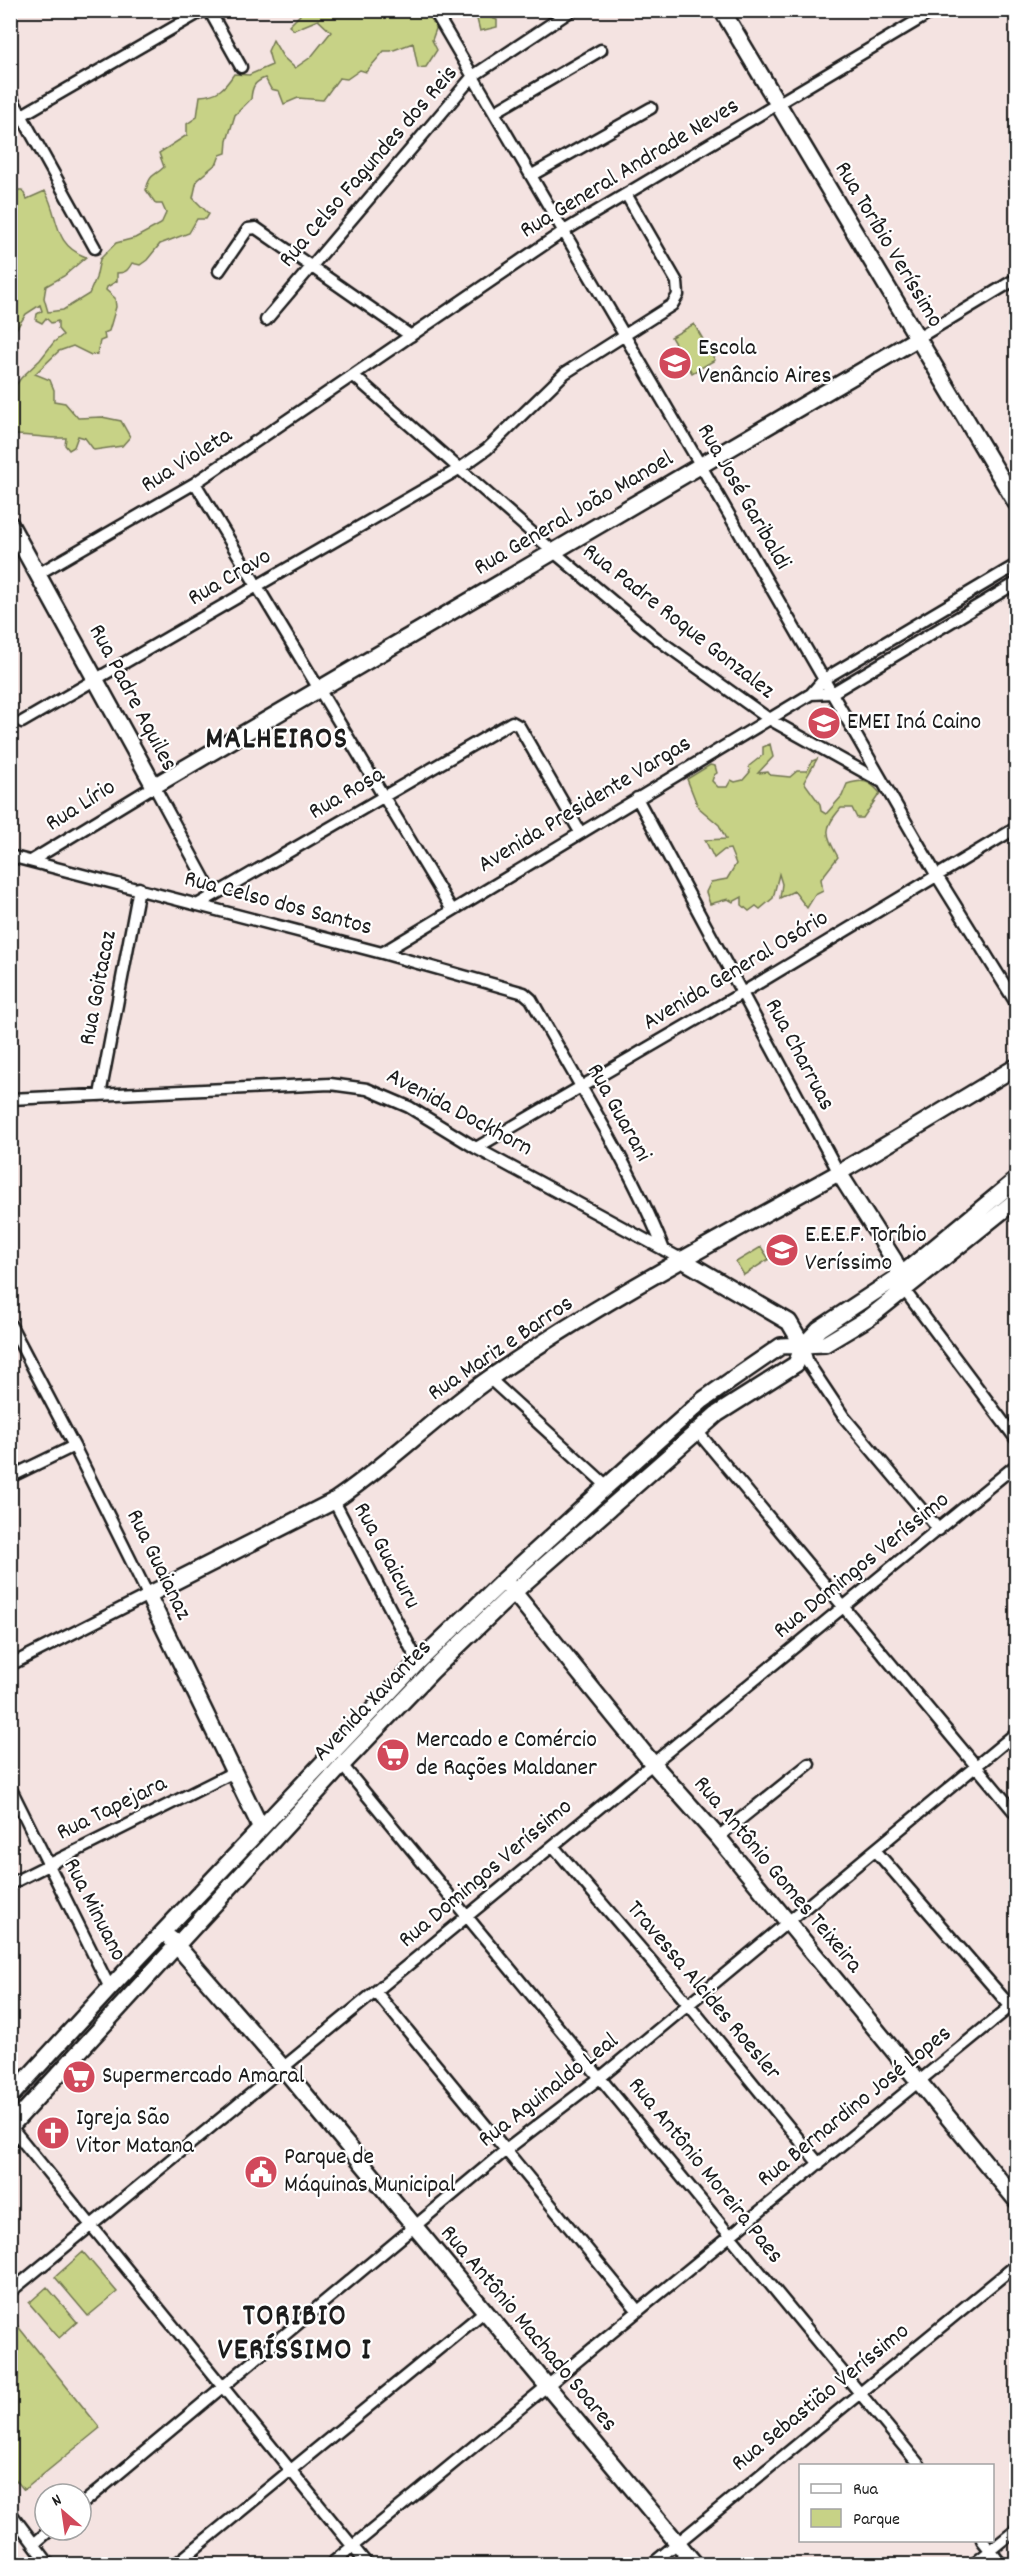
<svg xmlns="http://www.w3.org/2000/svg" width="1027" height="2575" font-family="Dekko,sans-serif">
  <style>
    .green { fill: #c7d286; stroke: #727751; stroke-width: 1.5 }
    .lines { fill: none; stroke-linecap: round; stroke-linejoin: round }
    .street-casing { stroke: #1c1c1c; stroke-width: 15 }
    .secondary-casing { stroke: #1c1c1c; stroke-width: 20 }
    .street { stroke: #fff; stroke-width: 10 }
    .secondary { stroke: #fff; stroke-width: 15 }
    .labels { text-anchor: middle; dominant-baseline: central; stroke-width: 4.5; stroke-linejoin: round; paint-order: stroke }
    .street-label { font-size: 24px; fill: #1c1c1c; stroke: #fff }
    .poi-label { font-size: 24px; fill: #1c1c1c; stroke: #fff; text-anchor: start }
    .district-label { font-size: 30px; font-weight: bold; letter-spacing: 1.5px; fill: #1c1c1c; stroke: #fff }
  </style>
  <rect width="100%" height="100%" fill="#f4e3e1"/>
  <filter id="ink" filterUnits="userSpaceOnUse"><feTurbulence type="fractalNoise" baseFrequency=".0167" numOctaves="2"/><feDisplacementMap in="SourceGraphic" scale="12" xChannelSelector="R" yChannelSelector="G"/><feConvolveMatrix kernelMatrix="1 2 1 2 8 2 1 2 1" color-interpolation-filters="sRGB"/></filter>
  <g filter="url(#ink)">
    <path class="green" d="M360,10h68l9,16 -5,14 5,10 -11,17 -8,1 -5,-25 -22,8h-7l-18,21 -6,-2 -13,9 -8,-1 -16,22 -25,-2 -14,6 -5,-13 -8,-2 -6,-11c-11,4 -13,9 -14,21l-16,16 -8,26 -1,12 -6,2 -3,8 -20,17 -4,18 16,16 -3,5h-9l-8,14 -29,11 -13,16 -7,5 -8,-2c-4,7 -6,10 -15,10v8l-10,6 -1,3 9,8 1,9 -7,24 -5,2 1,6 -5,2 -3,13 -6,1 -18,-9 -14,5 -24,23 15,6 4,10v11l11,2 13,15 24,-1 19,4 9,16 -8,9 -28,4 -9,-12 -7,-2 -4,11 -5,3 -4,-5 1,-7c-19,1 -36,-4 -55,-3v-43l10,-14 19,-18 14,-18 9,-7 -5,-6v-8l-7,2 -5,-5 -4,5 -6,-3 1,-6 5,-3 -2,-6 -14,9 -15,23v-147h11l5,9 18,-8c15,27 7,53 41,66l-22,19 -18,10 -2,12 4,14 15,-2 26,-16 7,-16 4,-19 16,-16 19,-5 26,-14 5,-11 -4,-9h-6l-10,-14c4,-17 8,-13 18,-23l-5,-14 28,-18v-11l10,-7 3,-21c18,-1 24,-7 34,-22l15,1 23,-10 -4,-14 5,-11 10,17 12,11 16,-11 20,-25 -13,-12 -24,10 -5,-4 11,-11 -1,-4h47l7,3z
      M475,11h7l2,4 13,5v7l-17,4z
      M694,324l21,36 -23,13 -21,-36z
      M770,744l3,13 -15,16 10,-1 2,3 20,2 7,-6h10l5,-10 5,-2 -13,23 16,22 1,7 5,3 16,-18 5,-12c16,-5 22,-4 33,9l-17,25h-6l-5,-10h-11c-18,21 -16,25 -3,49l-17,22 2,12 -8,4 -8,13 -13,-17 -14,7 2,-14 -3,-10 -6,24 -13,11 -4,-3 -7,5 -7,-6v-8l-9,5 -5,-3 -18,5 -4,-12 5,-10 16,-3 9,-15 -6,-15 -6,1 -10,8 -9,-18 21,-1 -7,-14 -21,-18 -11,-28 23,-14 5,1 2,7 -3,2 -2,6 6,6h9l4,-7 4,2 8,-2 7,-8 -1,-6 14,-11v-8z
      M761,1247l8,12 -25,16 -8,-13z
      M83,2252l34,40 -29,24 -33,-39z
      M47,2287l30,35 -18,16 -30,-35z
      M12,2319l88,109 -76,62 -13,-16z"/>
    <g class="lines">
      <g class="street-casing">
        <path id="street" d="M209,10l32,57
          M434,10l267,456 236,410 79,127
          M10,95l85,153
          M495,112l106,-62
          M10,122l194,-112
          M532,175l119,-67
          M219,271l29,-42 8,-1 155,108
          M266,320l207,-244 99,-66
          M918,338l98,-59
          M354,376l200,176 102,86 113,81 113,63
          M195,483l257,427
          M38,574l157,-91 369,-252 371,-221
          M811,694l21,-1 184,-110
          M22,722l437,-253 28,-20 78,-76 107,-68 6,-10 -1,-13 -51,-88
          M637,798l202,375
          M10,856l372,97 142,40 7,6c45,81 99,165 133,251
          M31,861l123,-75 59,109
          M197,905l315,-183 7,4 61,106
          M382,953l429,-259 13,-15 192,-114
          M100,1095l39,-207
          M10,1099l320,-15 37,5 42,18 67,41 205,111
          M476,1148l266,-155 274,-165
          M905,1291l111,148
          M10,1324l64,122 74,149 -138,70
          M803,1346l5,17 36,54 95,113
          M490,1379l117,107
          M697,1431l319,383
          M10,1477l64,-31
          M334,1501l84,161
          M342,1765l578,701
          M10,1787l100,201
          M718,1837l91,-73
          M553,1846l136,159 130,159
          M875,1850l136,157
          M10,1884l224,-112
          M376,1992l262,319
          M11,2127l356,437
          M10,2292l1006,-827
          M81,2505l425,-355 95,-73 415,-344
          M10,2512l39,52
          M982,2540l19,24
          M35,2543l15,-13
          M176,2564l309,-253
          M331,2564l307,-253 378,-309
          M652,2564l364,-299
          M974,2564l42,-34"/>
      </g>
      <g class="secondary-casing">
        <path id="secondary" d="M722,10l294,493
          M10,524l144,262 764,-448
          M839,1173l55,87 10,24
          M681,1259l108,63 14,24
          M508,1585l145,179 65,73 298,363
          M261,1828l-113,-233 186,-94c55,-37 102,-85 156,-123 111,-77 230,-139 348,-205 60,-34 119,-71 178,-106
          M171,1939l113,130 411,495
          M10,2097l100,-109 308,-326 86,-82 103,-94 96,-86 30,-21 48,-33 44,-2 45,-27 146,-117
          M10,2127l332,-362 90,-94 82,-79 203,-178 79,-50 7,-18 16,-17 82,-54 115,-95"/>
      </g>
      <use href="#street" class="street"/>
      <use href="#secondary" class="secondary"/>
    </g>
  </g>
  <defs>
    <g id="school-disc" transform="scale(1.725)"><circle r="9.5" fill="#d1495b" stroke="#fff"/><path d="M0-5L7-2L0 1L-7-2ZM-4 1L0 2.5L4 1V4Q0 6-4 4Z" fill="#fff"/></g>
    <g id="supermarket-disc" transform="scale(1.725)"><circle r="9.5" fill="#d1495b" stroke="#fff"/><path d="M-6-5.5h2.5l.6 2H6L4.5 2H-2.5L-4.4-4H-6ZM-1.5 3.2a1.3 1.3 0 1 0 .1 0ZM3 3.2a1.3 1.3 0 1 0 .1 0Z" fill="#fff"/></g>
    <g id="church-disc" transform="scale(1.725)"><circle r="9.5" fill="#d1495b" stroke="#fff"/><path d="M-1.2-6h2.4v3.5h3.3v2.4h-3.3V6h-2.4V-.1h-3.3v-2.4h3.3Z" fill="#fff"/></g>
    <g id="civic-disc" transform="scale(1.725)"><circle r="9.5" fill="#d1495b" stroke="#fff"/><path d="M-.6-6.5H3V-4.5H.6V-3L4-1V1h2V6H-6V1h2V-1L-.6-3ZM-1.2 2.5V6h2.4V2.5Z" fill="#fff"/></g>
  </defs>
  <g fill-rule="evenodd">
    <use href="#school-disc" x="675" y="363"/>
    <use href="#school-disc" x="824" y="723"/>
    <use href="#school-disc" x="782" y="1250"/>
    <use href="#supermarket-disc" x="393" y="1755"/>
    <use href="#supermarket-disc" x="79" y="2077"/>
    <use href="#church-disc" x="53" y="2133"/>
    <use href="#civic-disc" x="261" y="2172"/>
  </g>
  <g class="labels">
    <g class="street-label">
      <text transform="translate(369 167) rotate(-49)">Rua Celso Fagundes dos Reis</text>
      <text transform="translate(630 169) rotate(-31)">Rua General Andrade Neves</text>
      <text transform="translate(888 245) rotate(59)">Rua Toríbio Veríssimo</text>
      <text transform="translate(187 461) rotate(-32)">Rua Violeta</text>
      <text transform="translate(743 497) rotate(60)">Rua José Garibaldi</text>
      <text transform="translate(574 514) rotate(-30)">Rua General João Manoel</text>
      <text transform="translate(230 578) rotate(-30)">Rua Cravo</text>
      <text transform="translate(678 622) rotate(38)">Rua Padre Roque Gonzalez</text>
      <text transform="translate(132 698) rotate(62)">Rua Padre Aquiles</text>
      <text transform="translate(347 794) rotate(-30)">Rua Rosa</text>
      <text transform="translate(585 805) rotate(-31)">Avenida Presidente Vargas</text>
      <text transform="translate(81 806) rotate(-32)">Rua Lírio</text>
      <text transform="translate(278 904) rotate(15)">Rua Celso dos Santos</text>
      <text transform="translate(736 971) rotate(-31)">Avenida General Osório</text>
      <text transform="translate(99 988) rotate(-79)">Rua Goitacaz</text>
      <text transform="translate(799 1055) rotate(62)">Rua Charruas</text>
      <text transform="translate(459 1113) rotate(28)">Avenida Dockhorn</text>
      <text transform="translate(618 1113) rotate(61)">Rua Guarani</text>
      <text transform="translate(501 1349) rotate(-34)">Rua Mariz e Barros</text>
      <text transform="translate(386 1556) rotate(62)">Rua Guaicuru</text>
      <text transform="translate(158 1565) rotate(64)">Rua Guaianaz</text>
      <text transform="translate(862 1566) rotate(-39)">Rua Domingos Veríssimo</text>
      <text transform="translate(373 1701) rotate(-46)">Avenida Xavantes</text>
      <text transform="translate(112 1809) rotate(-26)">Rua Tapejara</text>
      <text transform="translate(486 1874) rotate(-40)">Rua Domingos Veríssimo</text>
      <text transform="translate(777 1875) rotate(50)">Rua Antônio Gomes Teixeira</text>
      <text transform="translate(94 1910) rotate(63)">Rua Minuano</text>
      <text transform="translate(703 1991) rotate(50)">Travessa Alcides Roesler</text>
      <text transform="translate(549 2091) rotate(-38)">Rua Aguinaldo Leal</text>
      <text transform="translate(855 2107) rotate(-39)">Rua Bernardino José Lopes</text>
      <text transform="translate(705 2171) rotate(51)">Rua Antônio Moreira Paes</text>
      <text transform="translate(528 2329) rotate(50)">Rua Antônio Machado Soares</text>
      <text transform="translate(821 2398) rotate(-39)">Rua Sebastião Veríssimo</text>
    </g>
    <g class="poi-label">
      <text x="698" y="349">Escola<tspan x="698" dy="28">Venâncio Aires</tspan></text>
      <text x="847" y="723">EMEI Iná Caino</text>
      <text x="805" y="1236">E.E.E.F. Toríbio<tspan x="805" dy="28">Veríssimo</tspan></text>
      <text x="416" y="1741">Mercado e Comércio<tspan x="416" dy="28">de Rações Maldaner</tspan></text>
      <text x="102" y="2077">Supermercado Amaral</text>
      <text x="76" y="2119">Igreja São<tspan x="76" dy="28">Vitor Matana</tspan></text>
      <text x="284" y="2158">Parque de<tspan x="284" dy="28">Máquinas Municipal</tspan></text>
    </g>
    <g class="district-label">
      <text x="277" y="741">MALHEIROS</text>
      <text x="295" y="2318">TORIBIO<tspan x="295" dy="34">VERÍSSIMO I</tspan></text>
    </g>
  </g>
  <rect width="1027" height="2575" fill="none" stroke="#fff" stroke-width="36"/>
  <rect x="18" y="18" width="991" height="2539" fill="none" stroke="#1c1c1c" stroke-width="2" filter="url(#ink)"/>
  <rect x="799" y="2464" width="195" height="78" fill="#ffffff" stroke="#a4a4a4" stroke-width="1.5"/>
  <rect x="811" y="2484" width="30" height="9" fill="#ffffff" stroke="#a4a4a4" stroke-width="1.5"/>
  <text x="853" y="2494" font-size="18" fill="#1c1c1c">Rua</text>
  <rect x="811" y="2509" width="30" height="18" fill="#c7d286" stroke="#a4a4a4" stroke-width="1.5"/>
  <text x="853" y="2524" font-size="18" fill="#1c1c1c">Parque</text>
  <g transform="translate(63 2512) rotate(331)"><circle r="28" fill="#ffffff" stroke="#a4a4a4" stroke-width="1.5"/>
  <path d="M0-4.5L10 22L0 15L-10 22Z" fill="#d1495b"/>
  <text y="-9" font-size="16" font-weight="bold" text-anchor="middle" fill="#1c1c1c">N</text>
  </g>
</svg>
